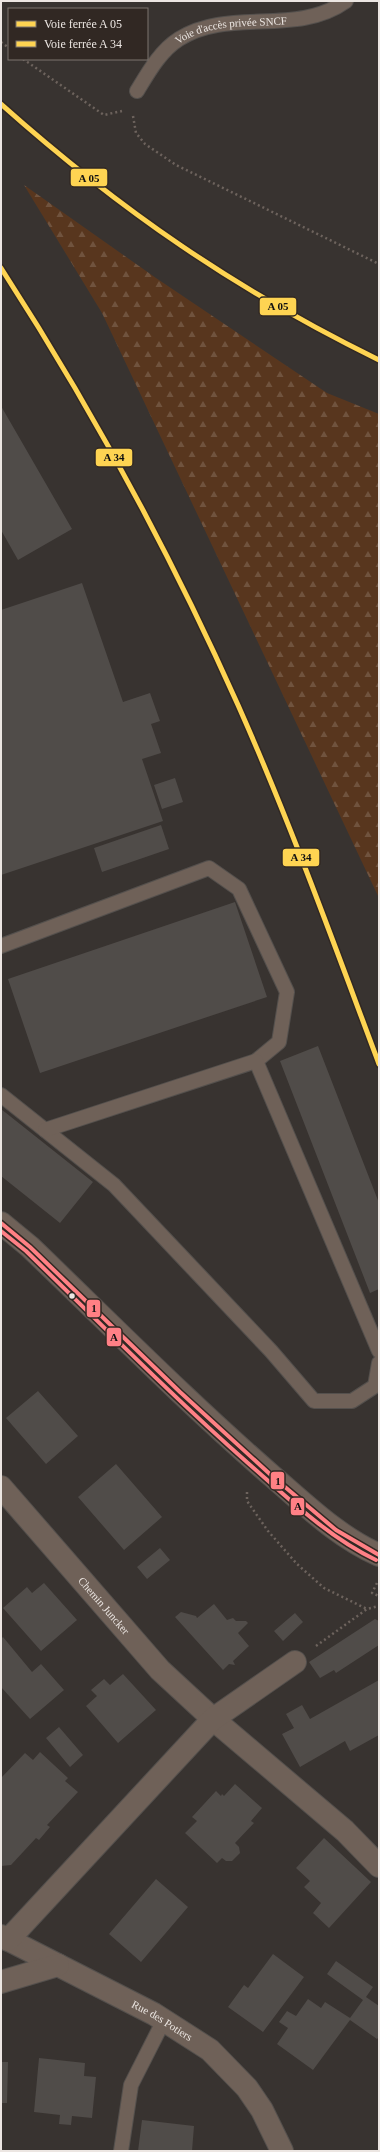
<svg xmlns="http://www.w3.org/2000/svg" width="380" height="2152" font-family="'Times New Roman',serif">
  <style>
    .forest { fill: url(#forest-firs) }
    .building { fill: #504c49 }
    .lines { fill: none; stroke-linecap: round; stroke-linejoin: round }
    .lane-casing { stroke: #54504d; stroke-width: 16 }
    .street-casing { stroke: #54504d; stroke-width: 24 }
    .path { stroke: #6d635d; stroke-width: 2.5; stroke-dasharray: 2 3; stroke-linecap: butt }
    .lane { stroke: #6f6158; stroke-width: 14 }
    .street { stroke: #6f6158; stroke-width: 22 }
    .bus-1-casing { stroke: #312823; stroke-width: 7 }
    .bus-2-casing { stroke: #312823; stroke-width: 7 }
    .bus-1 { stroke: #ff8084; stroke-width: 4 }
    .bus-2 { stroke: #ff8086; stroke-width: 4 }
    .rail-1-casing { stroke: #312823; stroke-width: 8 }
    .rail-2-casing { stroke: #312823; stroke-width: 8 }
    .rail-1 { stroke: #fed452; stroke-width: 5 }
    .rail-2 { stroke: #fed452; stroke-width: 5 }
    .bus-dot { fill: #ece6e2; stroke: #312823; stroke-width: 1.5 }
    .labels { text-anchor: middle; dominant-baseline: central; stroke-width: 3; stroke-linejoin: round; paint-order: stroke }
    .street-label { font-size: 11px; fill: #ece6e2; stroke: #312823 }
    .line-badge { stroke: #312823; stroke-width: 1.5 }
    .pale-badge-label { font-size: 11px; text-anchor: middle; font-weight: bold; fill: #111 }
  </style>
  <defs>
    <pattern id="forest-firs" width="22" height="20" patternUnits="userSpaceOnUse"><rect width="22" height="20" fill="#58361e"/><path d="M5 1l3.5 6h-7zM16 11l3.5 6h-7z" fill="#70533e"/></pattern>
  </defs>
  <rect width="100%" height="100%" fill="#383330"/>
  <path class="forest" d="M24,185l132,93 171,115 52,21v484l-277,-585z"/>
  <path class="building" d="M1,406l71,123 -54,31 -17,-30z
    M82,583l41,119 27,-9 10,28 -9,3 10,29 -19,6 21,62 -162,54v-265z
    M175,778l8,24 -21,7 -8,-24z
    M161,825l8,24 -67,23 -8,-24z
    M235,902l32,95 -227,76 -32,-94z
    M318,1046l61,157v86l-9,4 -90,-232z
    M1,1109l92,73 -33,41 -59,-47z
    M38,1391l40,45 -32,28 -40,-46z
    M116,1464l46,53 -38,33 -46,-53z
    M160,1548l10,12 -23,19 -10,-12z
    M44,1583l33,37 -36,31 -38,-43 24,-21 5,6z
    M214,1604l13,16 6,-2 3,3h10l2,2 -10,10 11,13 -16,15 2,4 -6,-1 -6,6 -48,-53 6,-5 15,4 1,2z
    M295,1613l8,9 -20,19 -9,-10z
    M375,1619l4,2v24l-43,28 -2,-3 -14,8 -11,-16z
    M3,1637l29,35 9,-8 23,26 -34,29 -29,-32v-48z
    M123,1674l33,36 -38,33 -32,-37 11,-10 -6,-6 13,-11 6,6z
    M379,1680v55l-29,16 -5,-10 -45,26 -18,-33 12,-6 -8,-14 16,-9 8,14z
    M59,1727l24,28 -13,12 -24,-29z
    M40,1752l28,26 -3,3 13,11 -31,33 3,2 -11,13 -3,-2 -25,27 -10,1v-88l24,-25 8,7z
    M235,1784l27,24 -11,13 3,2 -19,20 4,4 1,6 -8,8h-6l-4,-3 -5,5 -32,-30 12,-12 -5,-4 24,-26 5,5 1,-2 2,2z
    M324,1838l47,44 -42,46 -16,-15 8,-10 -17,-16 6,-6 -14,-13z
    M156,1879l32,28 -47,55 -32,-28z
    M273,1954l31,23 -41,55 -35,-25 16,-22 4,3z
    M336,1961l37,26 -7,10 13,9v31l-2,2 -27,-19 -37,50 -36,-26 11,-16 -9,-6 8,-11 9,5 12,-17 13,9 4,-6 25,16 13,-18 -36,-26z
    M39,2058l46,5 -1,13 12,1 -4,41 -20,-2 -1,9 -12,-1 1,-9 -26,-3z
    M1,2062h7l-1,41h-6z
    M142,2120l52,6 -2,25h-54z"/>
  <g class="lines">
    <g class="lane-casing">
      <g id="lane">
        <path id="s1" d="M137,91c11,-18 23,-40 42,-52 50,-32 117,-2 167,-38"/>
        <path d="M1,946l208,-78 30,21 48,103 -8,50 -23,19"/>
        <path d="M1,1095l113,90 157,166 43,50h38l23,-15 4,-23"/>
        <path d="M45,1130l211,-69 123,290"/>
        <path d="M121,2151l10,-66 33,-65"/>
      </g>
    </g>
    <g class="street-casing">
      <g id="street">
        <path d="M1,1223l29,24c80,77 158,156 242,229 34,29 66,61 107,79"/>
        <path id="s2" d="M1,1487l159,183 53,49 132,112 34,35"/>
        <path id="s3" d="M1,1936l153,78 56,36 37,38 15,22 20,41"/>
        <path d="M8,1940l205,-221 82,-57"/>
        <path d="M1,1982l57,-17"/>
      </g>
    </g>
    <path class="path" d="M1,42l8,6
      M23,59l81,56 18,-4
      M133,116l3,17 9,11 31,21 203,99
      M247,1492v9l21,30 29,33 27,24 43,21
      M377,1583l-5,10 7,3
      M316,1646l51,-37 12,-3"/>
    <use href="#lane" class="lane"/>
    <use href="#street" class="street"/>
    <g class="bus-1-casing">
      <path id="bus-1" d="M1,1223l29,24 150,145 92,84 64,54 43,25"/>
    </g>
    <g class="bus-2-casing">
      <path id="bus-2" d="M1,1231l25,20c74,72 146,145 223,213 40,35 79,73 127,96"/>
    </g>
    <use href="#bus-1" class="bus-1"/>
    <use href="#bus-2" class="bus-2"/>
    <g class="rail-1-casing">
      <path id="rail-1" d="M1,104c119,106 235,186 378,256"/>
    </g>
    <g class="rail-2-casing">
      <path id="rail-2" d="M1,268c90,139 169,285 237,437 52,117 96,239 141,359"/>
    </g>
    <use href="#rail-1" class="rail-1"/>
    <use href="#rail-2" class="rail-2"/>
  </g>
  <circle class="bus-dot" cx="72" cy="1296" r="3.5"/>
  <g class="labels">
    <g class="street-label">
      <text stroke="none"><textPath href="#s1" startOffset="121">Voie d'accès privée SNCF</textPath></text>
      <text stroke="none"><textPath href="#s2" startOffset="157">Chemin Juncker</textPath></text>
      <text stroke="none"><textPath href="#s3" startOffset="182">Rue des Potiers</textPath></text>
    </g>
  </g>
  <g class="line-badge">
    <rect x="70" y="168" width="38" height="19" rx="4" fill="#fed452"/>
    <rect x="259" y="297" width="38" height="19" rx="4" fill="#fed452"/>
    <rect x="95" y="448" width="38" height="19" rx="4" fill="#fed452"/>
    <rect x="282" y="848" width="38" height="19" rx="4" fill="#fed452"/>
    <rect x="86" y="1299" width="15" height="19" rx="4" fill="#ff8084"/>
    <rect x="106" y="1327" width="16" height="20" rx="4" fill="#ff8086"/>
    <rect x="270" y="1471" width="15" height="19" rx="4" fill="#ff8084"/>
    <rect x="290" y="1497" width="15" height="19" rx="4" fill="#ff8086"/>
  </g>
  <g class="pale-badge-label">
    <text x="89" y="182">A 05</text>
    <text x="278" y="310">A 05</text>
    <text x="114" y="461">A 34</text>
    <text x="301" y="861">A 34</text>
    <text x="94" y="1312">1</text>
    <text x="114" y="1341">A</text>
    <text x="278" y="1485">1</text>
    <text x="298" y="1510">A</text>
  </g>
  <rect width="380" height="2152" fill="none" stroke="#ece6e2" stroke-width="4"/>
  <rect x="8" y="8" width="140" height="52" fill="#312823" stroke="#7c746f"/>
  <rect x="16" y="21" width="20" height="6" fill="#fed452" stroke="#7c746f"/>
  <text x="44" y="28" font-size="12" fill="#ece6e2">Voie ferrée A 05</text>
  <rect x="16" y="41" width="20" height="6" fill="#fed452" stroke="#7c746f"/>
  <text x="44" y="48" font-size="12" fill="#ece6e2">Voie ferrée A 34</text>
</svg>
